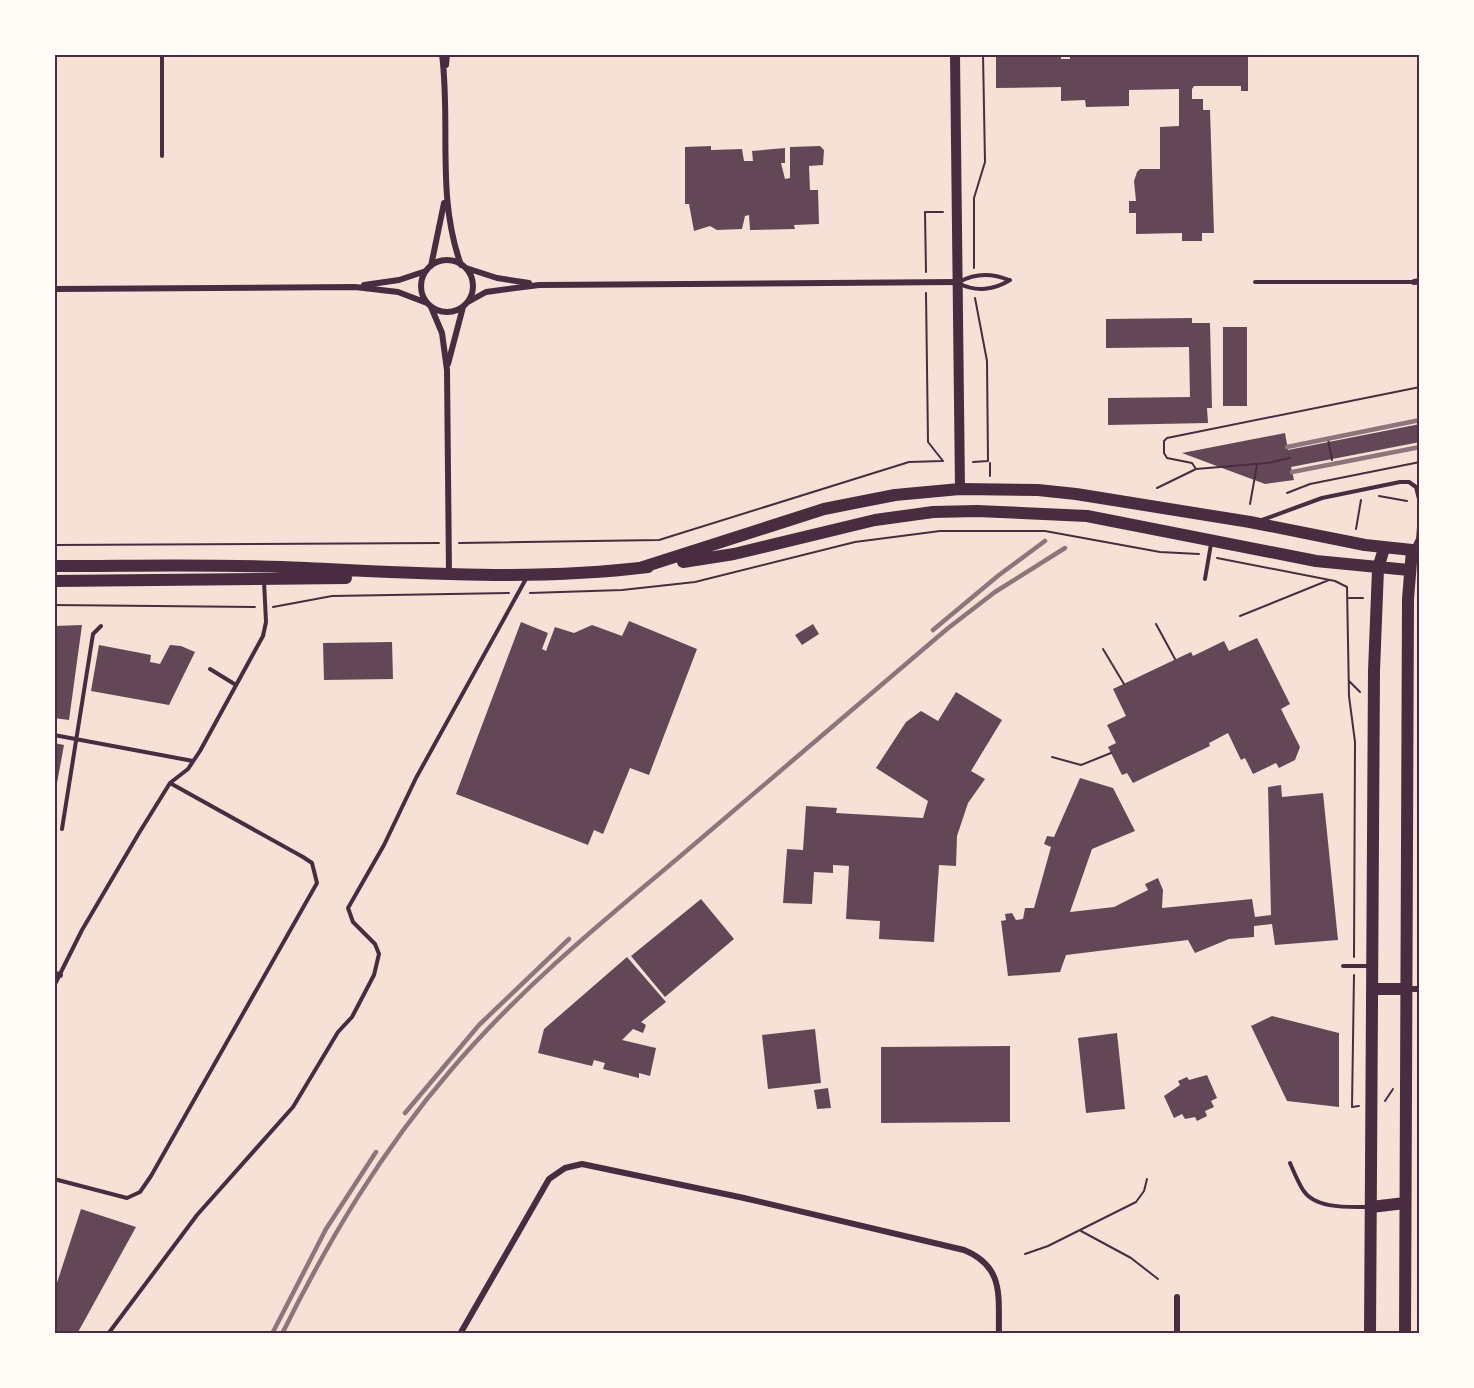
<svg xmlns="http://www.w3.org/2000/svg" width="1474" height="1388" font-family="'Open Sans',sans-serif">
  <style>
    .building { fill: #644757 }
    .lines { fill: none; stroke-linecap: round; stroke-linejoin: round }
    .path { stroke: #4a2c40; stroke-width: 2 }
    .service { stroke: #4a2c40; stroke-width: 4 }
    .minor { stroke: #4a2c40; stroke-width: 6 }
    .tertiary { stroke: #4a2c40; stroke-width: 10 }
    .secondary { stroke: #4a2c40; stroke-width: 12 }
    .rail { stroke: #8f747c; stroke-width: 4.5 }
    .neatline { fill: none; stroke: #4a2c40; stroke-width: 2 }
  </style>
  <rect width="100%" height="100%" fill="#f7e1d7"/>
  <path class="building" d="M996,54h65v5h9v-5h178v37h-7v-5h-47l-2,3v10h11v11h7l4,123h-12v8h-20v-8l-46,1v-21h-7v-12h7l-2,-20 3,-9 3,-3h20v-42l19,-1v-37l-50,1v16l-43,1 -1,-7 -24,1v-14l-65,1z
    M711,146v4l31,-1 2,12h9l-1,-10 33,-3v15h-4l4,16 5,-1v-31l30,-1 4,4 -1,15 -14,1 1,24h8l1,34 -25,1 1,4 -45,1 -1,-15 -4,1 -3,13 -25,1 -7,-4 -16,5 -5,-27h-4v-57z
    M1192,318v5h18l2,85h-5l1,15 -100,2v-27l82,-1 -1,-50 -83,1v-29z
    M1223,327h24v79h-24z
    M1420,424v18l-129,25 3,13 -29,4 -83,-31 103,-20 3,17z
    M629,621l68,28 -48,126 -19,-7 -27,66 -9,-4 -6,15 -132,-51 65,-172 27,11 -6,16 4,2 9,-24 19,6 18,-8 30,11z
    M813,624l6,10 -17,11 -7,-10z
    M82,625l-13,95 -15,-2v-92z
    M1257,638l33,66 -9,5 19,38 -5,13 -16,8 -3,-5 -23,11 -8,-16 -4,2 -13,-27 -19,10 1,3 -77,37 -6,-10 -5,2 -14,-28 8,-4 -9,-18 19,-9 -13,-27 78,-37 2,4 31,-15 5,10z
    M392,642l1,37 -69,1 -1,-37z
    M99,645l52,10 -1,7 10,2 10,-19 11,1 14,6 -26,53 -78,-14z
    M956,692l46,28 -31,51 14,8 -17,24 -11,33 -1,30 -17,-1 -5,77 -55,-3 1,-18 -34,-2 3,-53 -16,-1v8l-19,-1 -2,32 -29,-1 4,-54 16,1 3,-44 31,2 -1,5 87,5 5,-17 -52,-33 30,-46 15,-11 17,10z
    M54,743l10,2 -9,49h-1z
    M1080,778l33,10 22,43 -43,18 -22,63 44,-5 34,-17 -3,-6 13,-6 5,12 -1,18 90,-9 3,18 16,-2 -3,-128 13,-2 1,12 41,-4 15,147 -63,5 -3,-21 -18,2v11l-25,2 -34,14 -7,-13 -122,15 -6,17 -52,4 -7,-55 5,-1 -1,-6 7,-1 4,7 7,-1 2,-11h9l17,-61 -7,-3 3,-8 7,1z
    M701,899l33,40 -69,58 -34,-41z
    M627,957l39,45 -25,20 5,3 -3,8 -10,-4 -11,11 34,8 -6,28 -11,-3v5l-36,-9 2,-6 -11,-3 -2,6 -54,-13 6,-24z
    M1272,1016l67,17v74l-52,-6 -36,-75z
    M815,1029l6,54 -53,6 -6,-54z
    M1117,1033l8,76 -39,4 -8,-75z
    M1010,1046v76l-129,1v-76z
    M1207,1075l10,23 -6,3 3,6 -9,4 2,5 -10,5 -2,-4 -10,2 -3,-5 -8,4 -10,-22 16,-11 -2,-4 9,-4 2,3z
    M828,1088l3,20 -14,1 -3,-19z
    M81,1209l55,18 -59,107h-23v-42z"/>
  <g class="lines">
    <path class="path" d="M974,268v-70l11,-36 -2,-108
      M926,272l-1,-60h18
      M926,293l2,149 15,19
      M1328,439l4,21
      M973,462l15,-1 -1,-100 -12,-63
      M990,463v13
      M1268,463l22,-5
      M1196,469l-4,-6 -25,-5 -3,-5v-12l3,-3 253,-51
      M1157,488l39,-19 72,-6
      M1287,493l23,-9 110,-22
      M1379,496l28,5
      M1250,504l7,-39
      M1356,529l5,-29
      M459,543l200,-3 250,-78 33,-1
      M54,545l385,-2
      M1217,558l118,23 12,6 2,109 6,46 -1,215
      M530,593l92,-3 73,-8 160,-40 85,-11h105l115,21 39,2
      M1349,598h14
      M54,605l201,2
      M273,607l59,-11 177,-3
      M1240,616l89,-36
      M1156,624l19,35
      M1103,649l21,35
      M1349,681l11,11
      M1052,757l29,8 30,-12
      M1354,975l-2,132 7,-1
      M1385,1101l8,-12
      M1081,1231l50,27 27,21
      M1025,1254l23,-8 88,-44 8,-11 3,-12"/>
    <path class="service" d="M162,54v102
      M959,282c16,-9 33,-9 50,-2
      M1255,282h159
      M960,284c16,8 34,6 50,-4
      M1262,520l60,-22 78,-16h9l7,5 4,16
      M1414,547l4,-8 2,-23
      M1205,579l6,-35
      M210,669l26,16
      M54,735l139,26
      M62,829l31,-195 8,-8
      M1343,966h26
      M54,986l28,-56 57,-97 31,-50 18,-14 12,-18 63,-115 3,-14 -2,-41
      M1290,1163c4,9 8,19 13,27 12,19 45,17 64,17
      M54,1179l73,19 13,-6 11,-16 166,-293 -5,-20 -9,-6 -133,-74
      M108,1334l89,-119 96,-108 45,-75 14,-15 22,-42 5,-21 -4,-10 -22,-22 -5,-14 36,-63 32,-67 111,-201"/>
    <path class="minor" d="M442,54c9,71 -6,142 19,211
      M446,65l1,-11
      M421 286a26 26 0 1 1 52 0a26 26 0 1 1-52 0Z
      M431,266l13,-63
      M466,268l31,10 32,5
      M1414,282l6,-1
      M364,285l35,-5 27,-9
      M54,289l301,-2 43,5 29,11
      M468,302l18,-10 53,-7 419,-3
      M431,307l11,26 5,37 2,203
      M448,364l15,-57
      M54,974l6,1
      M1407,989h13
      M1177,1297v37
      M460,1334l89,-155 16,-11 17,-4 162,34 220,52c41,17 34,46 35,84"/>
    <path class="tertiary" d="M955,54l5,435"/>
    <path class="secondary" d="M683,562l51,-8 141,-34 58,-8 44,-1 110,5 229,45 93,9
      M54,566c76,0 152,-2 228,1 121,5 245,15 366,0
      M640,568l184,-59 71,-14 65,-6 78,1 38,4 174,28 115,23 47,5 -4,49 -3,735
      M54,581l292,-3
      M1373,989h33
      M1371,1207l34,-4
      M1370,1334l4,-663 4,-102 6,-21"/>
    <path class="rail" d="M1287,447l133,-27
      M1292,472l128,-25
      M933,630l66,-55 46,-34
      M405,1113l74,-88 90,-86
      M272,1334l54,-105 50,-77
      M282,1334c47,-95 100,-184 169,-264 67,-79 147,-145 226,-211 90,-77 180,-153 270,-230l48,-37 70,-44"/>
  </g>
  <rect width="1474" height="1388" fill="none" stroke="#fffaf5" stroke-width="111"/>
  <rect x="56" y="56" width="1362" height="1276" class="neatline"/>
</svg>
